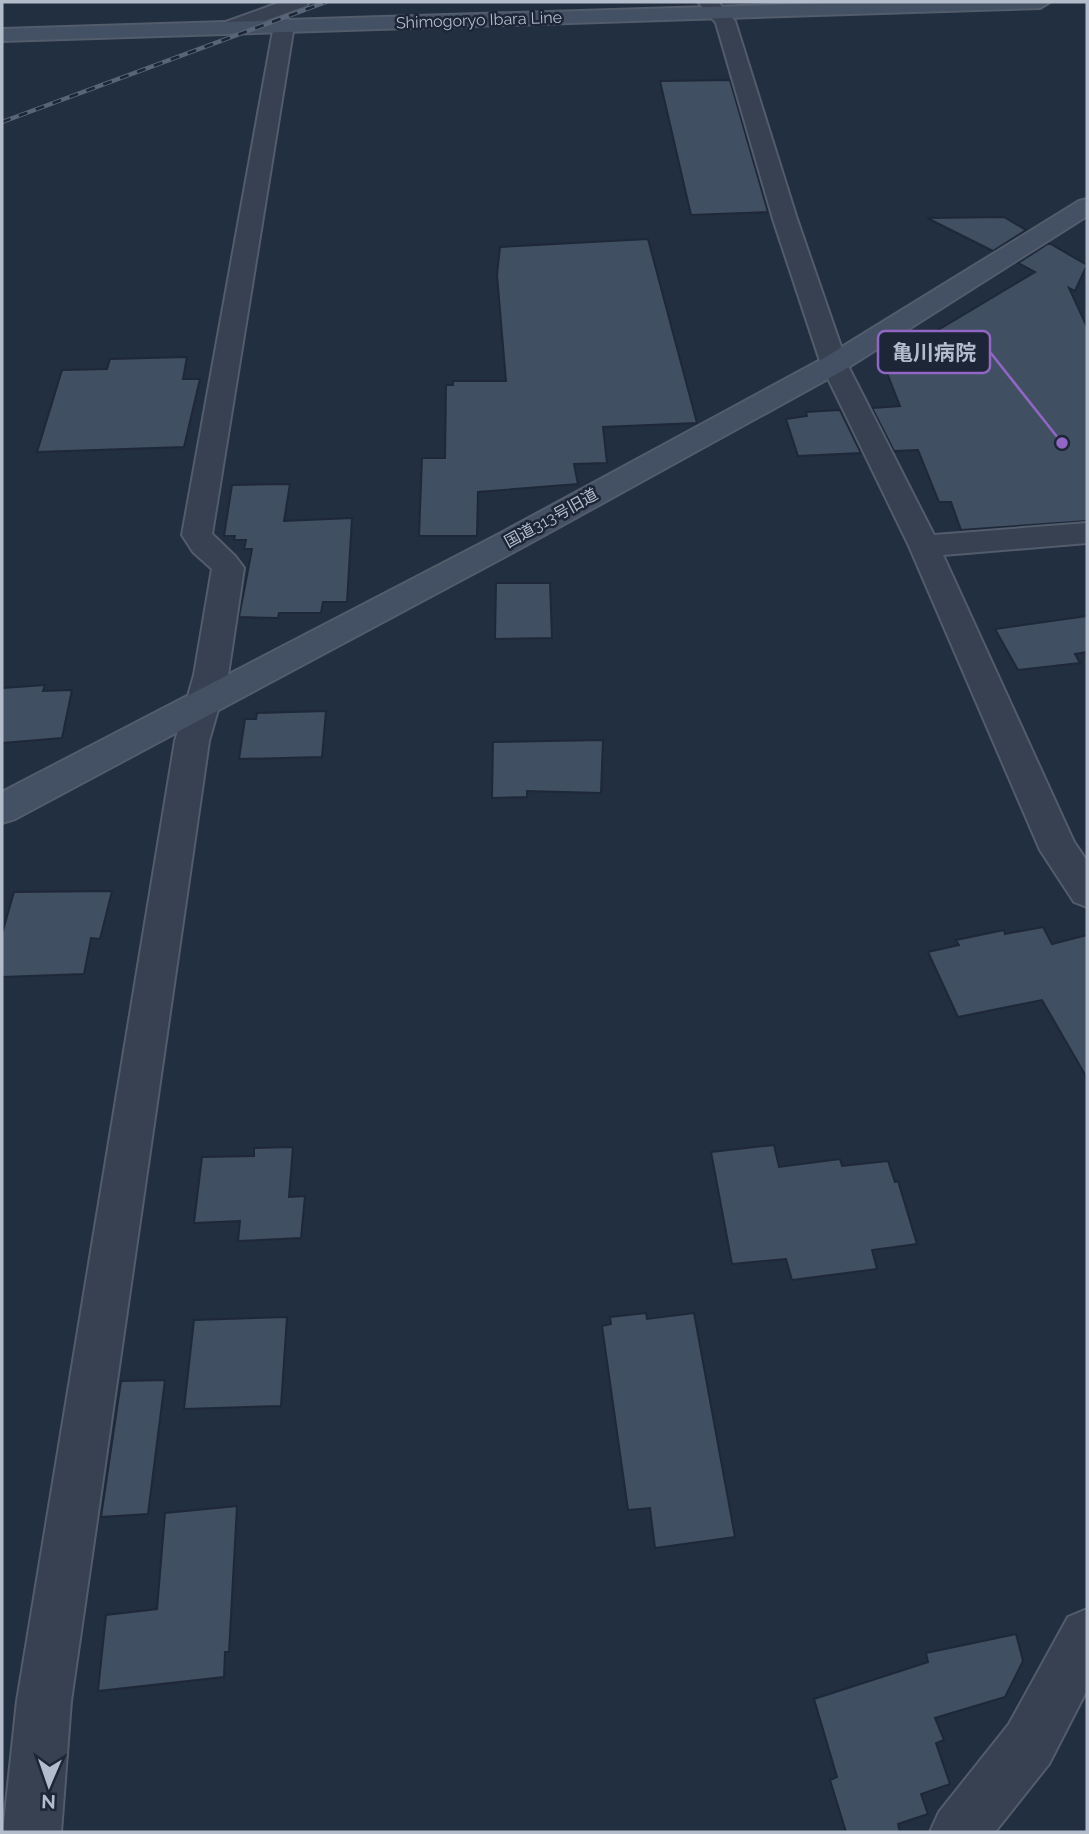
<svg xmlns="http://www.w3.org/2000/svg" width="1089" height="1834" font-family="Raleway,'Noto Sans JP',sans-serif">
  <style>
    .building { fill: #414f63; stroke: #1e2838; stroke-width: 2 }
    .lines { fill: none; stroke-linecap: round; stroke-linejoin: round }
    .street-casing { stroke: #525c6b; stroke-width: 4 }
    .secondary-casing { stroke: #525c6b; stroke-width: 4 }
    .street { fill: #374151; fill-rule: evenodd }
    .secondary { fill: #445064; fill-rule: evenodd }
    .rail-casing { stroke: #586578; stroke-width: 4.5 }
    .rail { stroke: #1c2636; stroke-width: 2.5; stroke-dasharray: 9; stroke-linecap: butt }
    .labels { text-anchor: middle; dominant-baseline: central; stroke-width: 5; stroke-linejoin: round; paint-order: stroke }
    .far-street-label { font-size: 16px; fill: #b3bccb; stroke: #1c2636 }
    .leader { fill: none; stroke: #9166c4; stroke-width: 2.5 }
    .callout-dot { fill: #9166c4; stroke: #1c2636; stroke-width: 2.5 }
    .callout { fill: #1c2636; stroke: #9166c4; stroke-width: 2.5 }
    .callout-label { font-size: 21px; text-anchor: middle; font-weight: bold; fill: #b3bccb }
  </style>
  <rect width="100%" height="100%" fill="#222f41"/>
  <path class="building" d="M730,80l38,132 -77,3 -31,-134z
    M1004,217l22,13 -33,21 -66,-33z
    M648,239l49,184 -94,4 4,36 -33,1 4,20 -100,8 -1,44h-58l3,-78h23l1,-73h7v-4h53l-9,-106 3,-28z
    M1049,243l38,22 -12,26 -6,-3 18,39v194l-126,9 -10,-28h-12l-21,-52 -24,1 -22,-43 28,-2 -17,-43 152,-91 -17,-9z
    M187,357l-4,22h17l-16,68 -147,5 25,-82 45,-1 3,-10z
    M840,410l21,43 -63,3 -12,-37 21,-3 -1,-4z
    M290,484l-6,37 68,-3 -5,84h-24l-2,11h-42l-1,5 -39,-1 13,-68h-8l2,-9h-12l1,-4h-11l8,-51z
    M496,583h54l2,55 -57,1z
    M1087,616v36l-12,2 5,9 -62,7 -23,-41z
    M45,685l-2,6 29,-1 -10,48 -60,5v-55z
    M326,711l-4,46 -83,2 6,-40h11l1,-6z
    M603,740l-2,53 -74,-2v6l-35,1 1,-56z
    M112,891l-12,48 -9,-1 -7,36 -82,3v-43l12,-42z
    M1043,927l9,17 35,-9v143l-45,-78 -84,17 -30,-65 31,-7 -3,-5 48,-10 1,4z
    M774,1145l5,22 61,-8 2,7 46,-5 7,21 3,-1 19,63 -45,6 5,19 -85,11 -6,-21 -54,5 -21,-112z
    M293,1147l-4,50 16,-1 -4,42 -63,3 2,-20 -46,2 8,-66 52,-1v-8z
    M646,1313l1,6 47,-6 41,224 -80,11 -5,-40 -22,2 -26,-184 9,-2 -1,-7z
    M287,1317l-6,89 -97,3 10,-89z
    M165,1380l-17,134 -47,3 20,-136z
    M237,1506l-8,146h-4l-1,25 -126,14 8,-76 51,-6 8,-96z
    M1016,1634l7,27 -18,36 -70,21 9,22 -8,3 14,41 -29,10 7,20 -30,10 2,8h-54l-16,-52 7,-3 -23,-78 114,-37 -2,-9z"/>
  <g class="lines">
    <g class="street-casing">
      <path id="street" d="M281,2h28l-3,4 -69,25h-14l-3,-4 3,-4z
        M698,2h20l17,19 62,198 50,145 87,171 153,-12v20l-144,12 131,287 13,19v46l-13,-5 -34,-52 -131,-304 -88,-182 -48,-145 -57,-196z
        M284,19l7,2 3,4 -82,509 23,22 9,12 -16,107 -19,66 -138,960 -10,131h-58l14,-131 158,-960 19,-66 18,-106 -19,-17 -11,-17 92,-510 3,-4z
        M1087,1609v81l-38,74 -54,68h-65l9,-20 70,-88 59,-107z"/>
    </g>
    <g class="secondary-casing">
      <path id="secondary" d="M865,2h185l-10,6 -1038,33v-12z
        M1087,199v17l-243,154 -323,178 -506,271 -13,4v-31l497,-258 325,-176 255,-157z"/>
    </g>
    <use href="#street" class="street"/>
    <use href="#secondary" class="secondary"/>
    <g class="rail-casing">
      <path id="rail" d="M2,122l324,-120"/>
    </g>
    <use href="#rail" class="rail"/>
  </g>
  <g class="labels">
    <g class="far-street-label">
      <text transform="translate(479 20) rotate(-2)">Shimogoryo Ibara Line</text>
      <text transform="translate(551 518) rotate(-29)">国道313号旧道</text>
    </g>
  </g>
  <path class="leader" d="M1062 443L990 352"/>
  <circle class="callout-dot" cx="1062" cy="443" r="7"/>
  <rect class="callout" x="878" y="331" width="112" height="42" rx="7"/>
  <g class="callout-label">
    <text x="934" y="360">亀川病院</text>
  </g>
  <rect width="1089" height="1834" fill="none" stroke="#b3bccb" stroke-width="7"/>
  <g transform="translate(49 1785) rotate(182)" stroke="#1c2636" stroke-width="5" paint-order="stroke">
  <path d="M0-5L12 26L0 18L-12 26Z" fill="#b3bccb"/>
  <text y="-10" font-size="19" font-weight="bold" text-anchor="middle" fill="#b3bccb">N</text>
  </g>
</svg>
